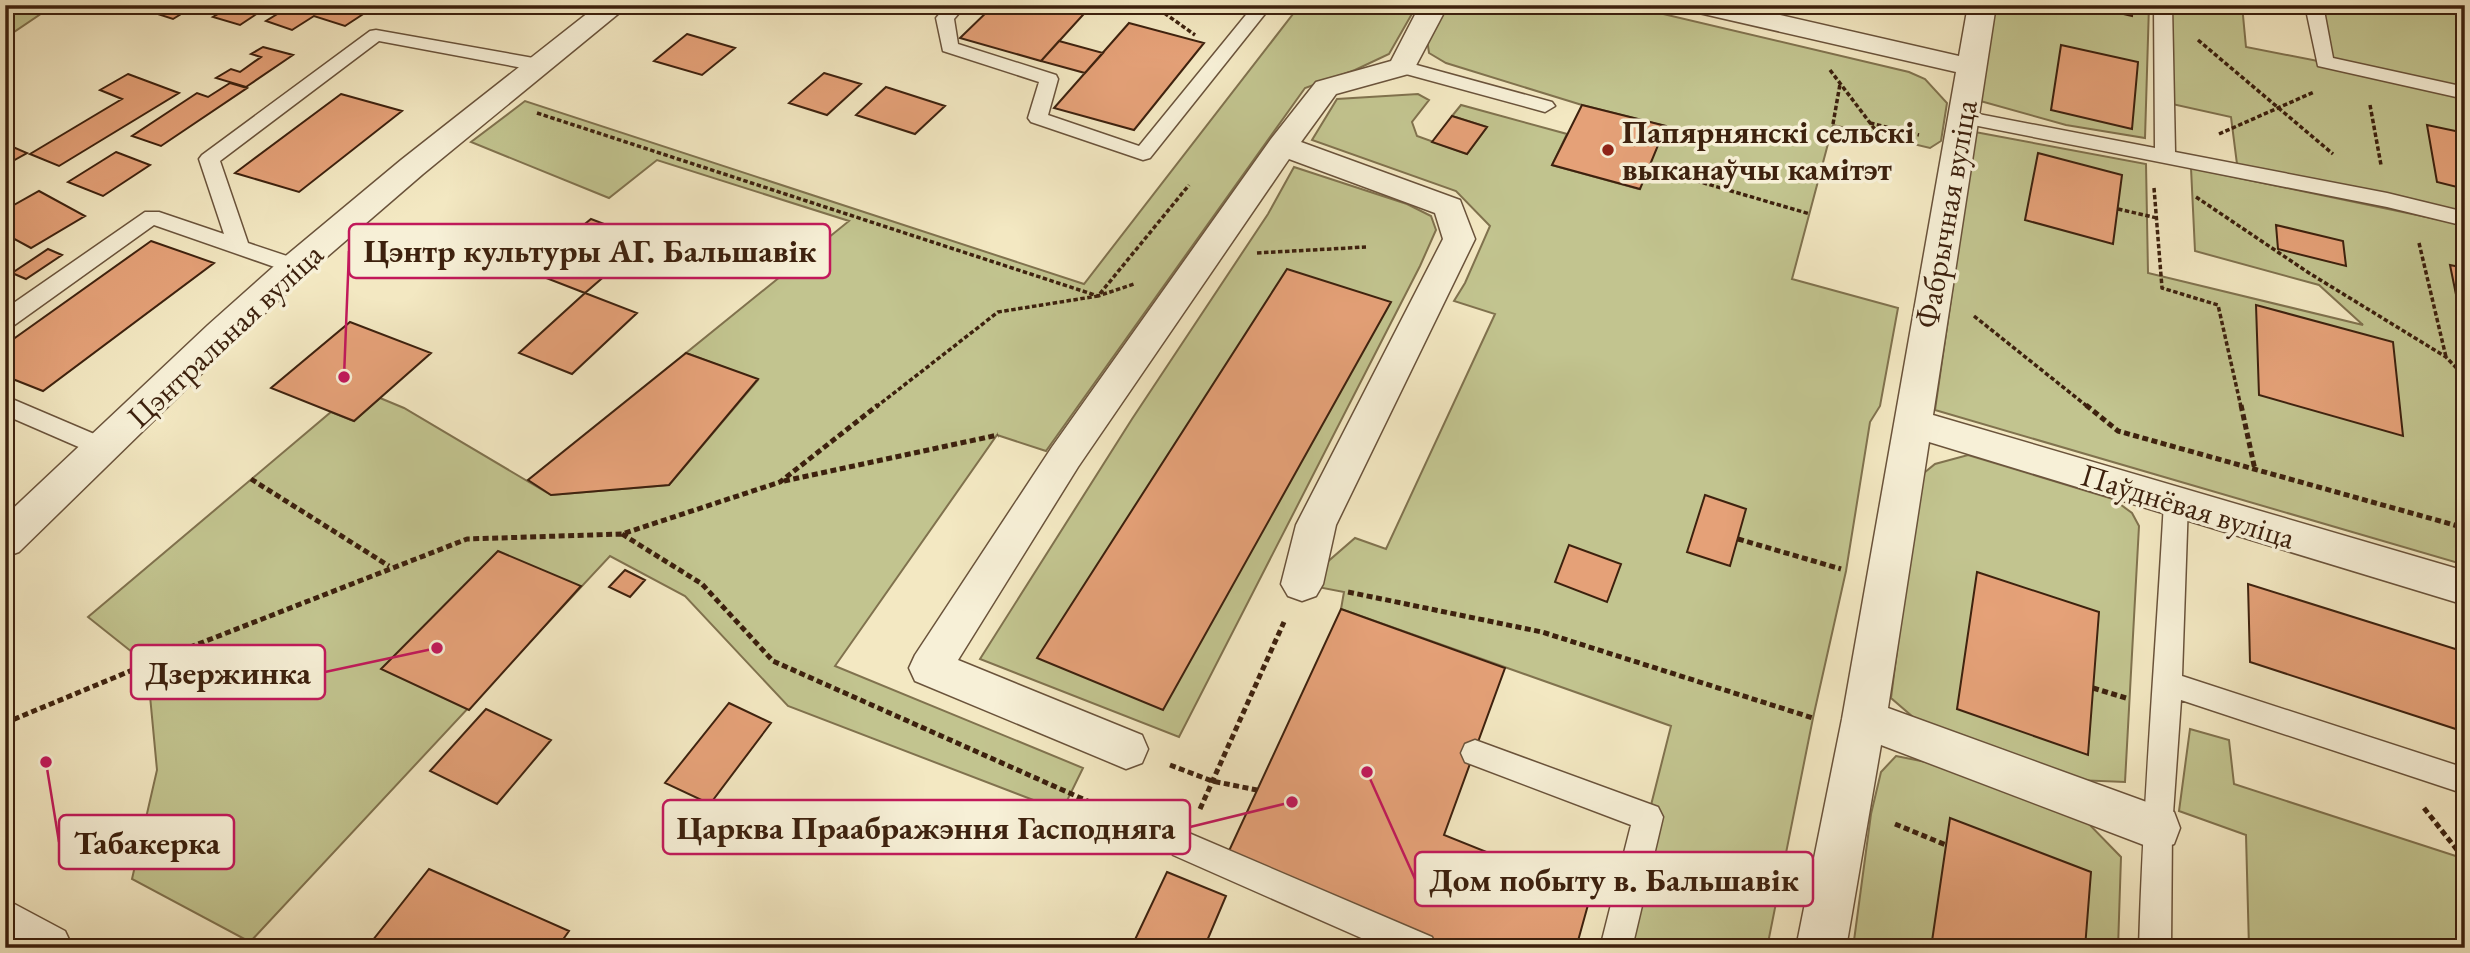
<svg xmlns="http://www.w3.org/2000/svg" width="2470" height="953" font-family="'EB Garamond',serif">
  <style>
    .green { fill: #c2c48f; stroke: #80724e; stroke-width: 2 }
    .building { fill: #e5a178; stroke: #3d210e; stroke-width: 2 }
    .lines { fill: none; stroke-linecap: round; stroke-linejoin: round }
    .service-casing { stroke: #6a533b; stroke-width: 3 }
    .minor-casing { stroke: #6a533b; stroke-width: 3 }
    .tertiary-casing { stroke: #6a533b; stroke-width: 3 }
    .path-far1 { stroke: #3d210e; stroke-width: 3.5; stroke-dasharray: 4.5 2.5; stroke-linecap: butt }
    .path { stroke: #3d210e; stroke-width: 5; stroke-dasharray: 6 3.5; stroke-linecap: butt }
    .service { fill: #f7f0d7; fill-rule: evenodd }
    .minor { fill: #f7f0d7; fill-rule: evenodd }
    .tertiary { fill: #f7f0d7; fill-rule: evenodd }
    .poi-dot { fill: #8f2418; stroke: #f7f0d7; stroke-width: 2.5 }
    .labels { text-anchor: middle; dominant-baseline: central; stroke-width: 7; stroke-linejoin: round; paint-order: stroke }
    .poi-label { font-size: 32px; font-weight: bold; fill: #3d210e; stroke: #f7f0d7; text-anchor: start }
    .street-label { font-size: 32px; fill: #3d210e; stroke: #f7f0d7 }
    .leader { fill: none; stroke: #c2185b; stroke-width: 2.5 }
    .callout-dot { fill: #c2185b; stroke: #f7f0d7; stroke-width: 2.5 }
    .callout { fill: #f7f0d7; stroke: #c2185b; stroke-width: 2.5 }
    .callout-label { font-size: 33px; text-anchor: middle; font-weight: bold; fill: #3d210e }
  </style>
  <rect width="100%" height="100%" fill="#f3e8c2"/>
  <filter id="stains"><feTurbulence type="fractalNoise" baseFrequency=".00286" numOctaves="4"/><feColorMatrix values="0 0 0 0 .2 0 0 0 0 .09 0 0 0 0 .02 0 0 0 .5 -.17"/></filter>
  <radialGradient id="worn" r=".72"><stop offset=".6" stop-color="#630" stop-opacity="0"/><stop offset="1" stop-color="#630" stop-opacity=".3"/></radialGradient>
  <path class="green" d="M5,5h49l-49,33z
    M1300,5h117l-28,49 -34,16 -50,18 -259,363 -49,-16 -162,231 248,102 -21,43 -274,-105 -103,-110 -75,-40 -360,386 -118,-63 25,-109 -10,-106 -59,-47 243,-205 23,9 26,-23 24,10 147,87 118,-10 89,-105 -72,-27 163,-132 -192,-61 -48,38 -138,-56 54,-41 559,183z
    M1446,5h179l284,67 16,7 22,24 -6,38 -11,7 -97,-23 -41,154 106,29 -18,98 -10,16 -24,149 -33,147 -46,230h-130l-7,-25 18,-106 23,-91 -330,-117 3,-17 -42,-8 53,-46 31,11 109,-235 -41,-13 11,-18 25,-57 -34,-35 -144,-51 25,-41 81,-5 11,6 -17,22 5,14 50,18 20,-27 -35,-11 9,-11 106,29 -15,31 87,24 26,-63 -83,-21 -136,-42 -17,-10 -2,-14z
    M1982,5h167l-4,133 -79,-13 -100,-28z
    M2163,5h79l4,42 77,15 -9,-57h151v210l-227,-43 -7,-55 -68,-15z
    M1975,132l171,32 2,109 215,52 -44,-40 -124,-34 -4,-83 274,57v340l-530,-155z
    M1294,167l113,37 24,12 5,14 -16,36 -241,471 -199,-78 152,-240 136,-205z
    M1968,455l145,44 19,14 7,13 -14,256 -49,-2 -156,-57 -29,-25 28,-221 16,-13z
    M2190,729l39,11 5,44 231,75v89h-216l-3,-113 -67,-24z
    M1896,756l30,6 161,60 34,35 -3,91h-265l18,-134 10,-42z"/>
  <path class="building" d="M196,5l-23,14 -40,-13v-1z
    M233,5h37l-30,20 -27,-8z
    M292,5h85l-32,21 -31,-10 -22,14 -26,-9z
    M994,5h98l-51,56 -81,-23z
    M2085,5h48l-1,11z
    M1129,23l75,20 -70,87 -80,-22z
    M687,34l48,14 -33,27 -48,-14z
    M1059,41l44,12 -18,20 -44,-12z
    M2061,45l77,17 -6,67 -81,-19z
    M263,47l30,8 -47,32 -30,-9 15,-9 9,3 21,-15 -10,-3z
    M824,73l37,11 -34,31 -38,-12z
    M128,74l51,19 -120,73 -29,-12 92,-55 -22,-9z
    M230,83l17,5 -86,58 -29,-10 65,-43 11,4z
    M886,87l59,19 -30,28 -59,-19z
    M341,94l61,17 -103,81 -64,-19z
    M1582,105l84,21 -26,63 -88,-24z
    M1452,116l35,11 -20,27 -35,-12z
    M2427,125l38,8v56l-28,-7z
    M5,145l1,-1 21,9 -16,9 -6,-2z
    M116,152l34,13 -47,31 -35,-14z
    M2038,153l84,22 -9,69 -88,-24z
    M39,191l46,25 -54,32 -26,-14v-24z
    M591,219l55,21 -61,53 -57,-22z
    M2276,225l67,16 3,25 -68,-17z
    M151,241l63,22 -171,128 -38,-15v-31z
    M48,249l14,6 -36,24 -14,-6z
    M2450,265l15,3v61h-2z
    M1287,269l104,33 -228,408 -126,-52z
    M585,293l52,20 -65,61 -53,-21z
    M2256,305l137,37 10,94 -144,-41z
    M350,322l81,31 -77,68 -83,-33z
    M686,353l72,26 -89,106 -118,10 -23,-15z
    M1705,495l41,14 -16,57 -43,-14z
    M1569,545l52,19 -14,38 -52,-20z
    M498,551l83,35 -112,124 -88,-41z
    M625,570l20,10 -15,17 -21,-10z
    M1977,572l122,40 -11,143 -131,-46z
    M2248,584l217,68v80l-215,-70z
    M1341,609l164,59 -61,167 147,59 -15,54h-121l-227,-95z
    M729,703l42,20 -61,81 -45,-21z
    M486,709l65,31 -54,64 -67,-33z
    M1950,818l141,54 -6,76h-154z
    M429,869l140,62 -12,17h-183l-5,-3z
    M1167,872l59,24 -22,52h-73z"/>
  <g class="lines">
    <g class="service-casing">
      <path id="service" d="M947,5h19l-12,14 4,25 98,31 2,4 -10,36 91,31 115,-141h18l-122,153 -7,2 -112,-38 -3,-4 11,-36 -96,-31 -7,-33z
        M2154,5h18l3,147 212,41 78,19v14l-78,-19 -424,-84 -10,-6 10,-6 192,37z
        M2305,5h18l10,53 132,29v12l-147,-33z
        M376,30l163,29 9,6 -9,6 -160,-30 -159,120 28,82 54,18 3,5 -3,5 -8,2 -8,-2 -132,-46 -141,101 -8,2v-19l140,-97h14l65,22 -25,-75 3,-4 168,-124z
        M1402,61l150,41 3,4 -10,6 -150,-41 -2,-4 2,-4z
        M5,396l108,46 3,7 -3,7 -9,2 -99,-43z
        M2176,492l9,3 3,7 -6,174 283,92v26l-284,-94 -9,128 -1,120h-32c4,-149 17,-297 25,-446l3,-7z
        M1475,740l183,67 5,10 -31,131h-32l31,-123 -166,-63 -4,-9 4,-9z
        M1184,831l248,106 5,11h-53l-211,-93 -4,-10 4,-10z"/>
    </g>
    <g class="minor-casing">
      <path id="minor" d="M1420,5h28l-36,68 -76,21 -35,48 159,58 15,39 -139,286 -13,59 -7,12 -14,5 -14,-5 -7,-12 15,-59 147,-286 -8,-26 -146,-54 -211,308 -120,193 184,75 6,14 -6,14 -16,6 -211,-88 -6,-13 6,-13 137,-208 219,-308 45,-57 75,-21z
        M1685,5h52l222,51 9,-51h28l-63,410 532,156v34l-536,-163 -41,266 286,104 6,16 -6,16 -17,6 -276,-105 -35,203h-50l46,-229 114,-647 -257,-59 -10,-2z
        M5,899l60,32 8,17h-68z"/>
    </g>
    <g class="tertiary-casing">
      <path id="tertiary" d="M598,5h31l-206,169 -117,101 -73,68 -214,209 -14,5v-41l203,-191 74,-66 119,-99z"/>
    </g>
    <path class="path-far1" d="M1153,5l42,30
      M2198,40l135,114
      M1830,70l50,66
      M2370,105l11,60
      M537,113l561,183 36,-12
      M1870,123l49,12
      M1833,124l7,-40
      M2219,134l95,-42
      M1649,167l161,47
      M2154,188l8,100 56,17 23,102
      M2196,197l113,76 137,84 19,20
      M2118,209l39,9
      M2419,243l27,114
      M1257,253l109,-6
      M1974,316l114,91
      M876,407l122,-95 100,-16 91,-111"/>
    <path class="path" d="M2086,405l32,26 347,97
      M2241,405l14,65
      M251,479l138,87
      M784,481l214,-46
      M622,534l80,50 71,77 375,167
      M1738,539l103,30
      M1348,592l194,40 271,86
      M2093,688l33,10
      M5,723l142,-59 320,-125 155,-5 158,-52 98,-77
      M1170,765l42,16 45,9
      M2424,808l41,52
      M1200,809l84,-187
      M1895,824l51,21"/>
    <use href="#service" class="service"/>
    <use href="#minor" class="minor"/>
    <use href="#tertiary" class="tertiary"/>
  </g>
  <circle class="poi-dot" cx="1608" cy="150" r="7"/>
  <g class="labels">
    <g class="poi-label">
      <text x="1622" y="132">Папярнянскі сельскі<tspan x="1622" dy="37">выканаўчы камітэт</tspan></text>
    </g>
    <g class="street-label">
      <text transform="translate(1946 214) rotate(-80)">Фабрычная вуліца</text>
      <text transform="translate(225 335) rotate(-43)">Цэнтральная вуліца</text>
      <text transform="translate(2188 506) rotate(17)">Паўднёвая вуліца</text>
    </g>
  </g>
  <path class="leader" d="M344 377L349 251M437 648L325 672M1292 802L1190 827M46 762L59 842M1367 772L1415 879"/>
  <g class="callout-dot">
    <circle cx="344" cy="377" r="7"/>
    <circle cx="437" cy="648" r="7"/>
    <circle cx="1292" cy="802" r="7"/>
    <circle cx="46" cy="762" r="7"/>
    <circle cx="1367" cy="772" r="7"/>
  </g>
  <g class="callout">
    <rect x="349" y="224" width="481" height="54" rx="7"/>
    <rect x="131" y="645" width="194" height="54" rx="7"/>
    <rect x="663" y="800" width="527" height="54" rx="7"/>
    <rect x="59" y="815" width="175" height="54" rx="7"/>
    <rect x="1415" y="852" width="398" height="54" rx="7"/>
  </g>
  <g class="callout-label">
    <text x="590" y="262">Цэнтр культуры АГ. Бальшавік</text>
    <text x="228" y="684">Дзержинка</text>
    <text x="926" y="839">Царква Праабражэння Гасподняга</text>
    <text x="147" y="854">Табакерка</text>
    <text x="1614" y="891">Дом побыту в. Бальшавік</text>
  </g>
  <rect width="2470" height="953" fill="none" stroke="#f3e8c2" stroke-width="28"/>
  <rect x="7" y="7" width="2456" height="939" fill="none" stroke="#3d210e" stroke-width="3.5"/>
  <rect x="14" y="14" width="2442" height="925" fill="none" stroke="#3d210e" stroke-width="2"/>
  <rect width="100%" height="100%" filter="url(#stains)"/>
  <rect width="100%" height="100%" fill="url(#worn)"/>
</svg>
